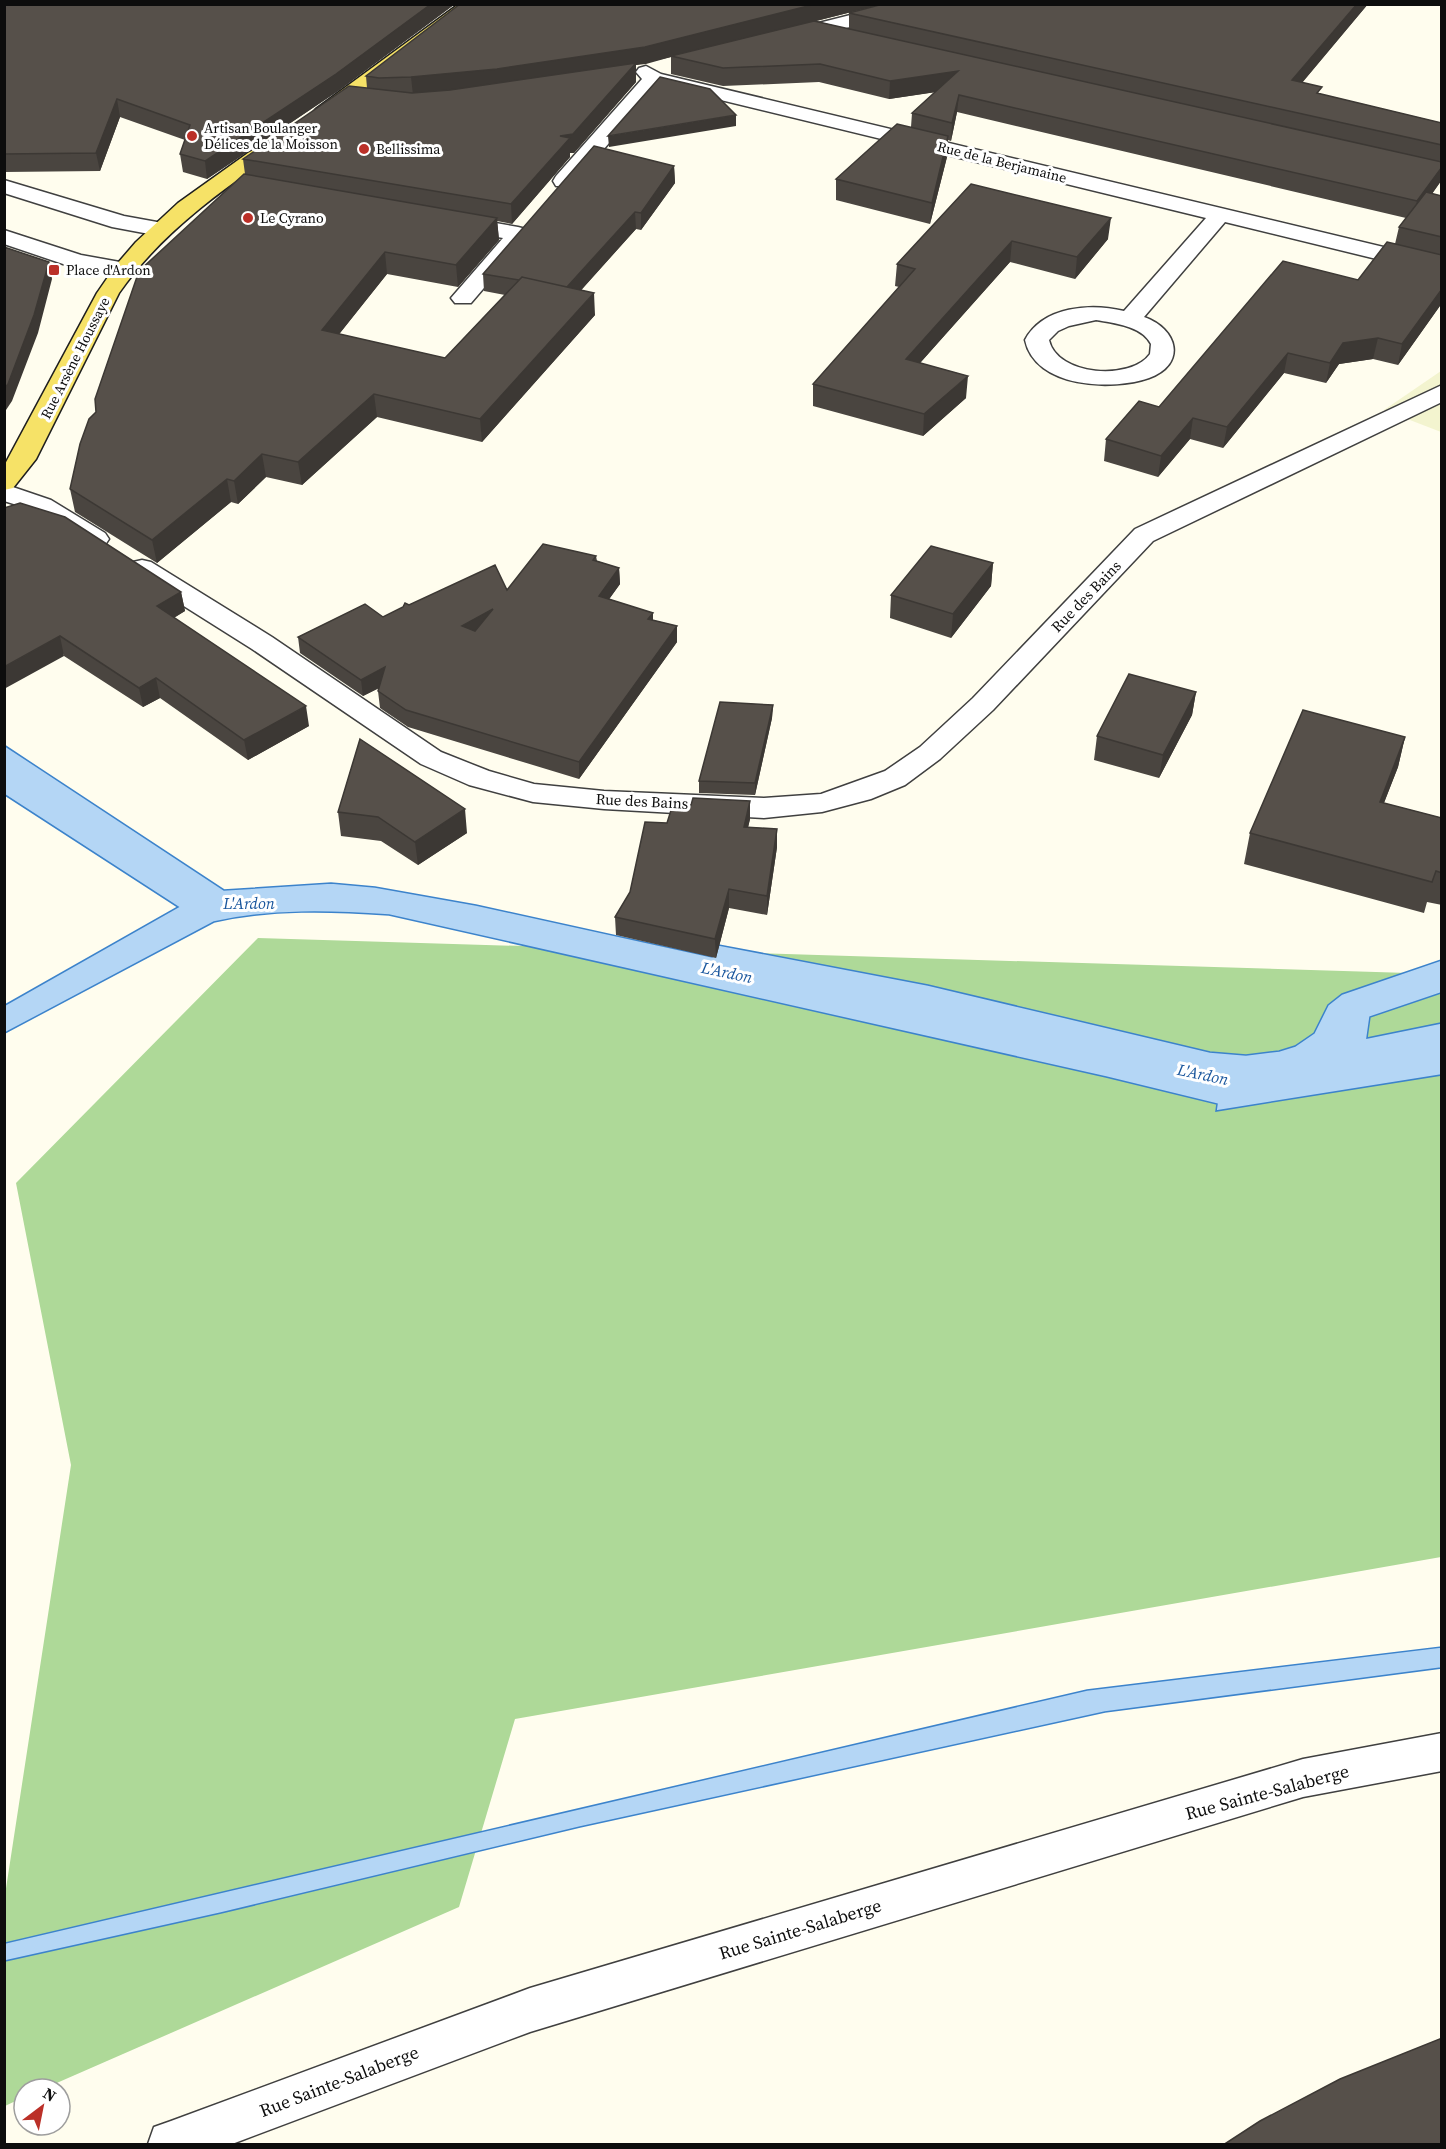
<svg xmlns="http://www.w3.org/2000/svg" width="1446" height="2149" font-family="'Source Serif 4',serif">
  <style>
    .farmland { fill: #f3f4cf }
    .forest { fill: #aed998 }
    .water { fill: #b4d6f5; stroke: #3c83cb; stroke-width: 1.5 }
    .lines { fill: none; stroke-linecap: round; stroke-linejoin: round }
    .minor-casing { stroke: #404040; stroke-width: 3 }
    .major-casing { stroke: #1e1e1e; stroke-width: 3 }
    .minor { fill: #fff; fill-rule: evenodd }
    .major { fill: #f6e267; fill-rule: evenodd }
    .wall { fill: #4a4540 }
    .shaded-wall { fill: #3c3834 }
    .building { fill: #56504a; stroke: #3c3834; stroke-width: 1.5; fill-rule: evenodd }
    .poi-dot { fill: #bb3028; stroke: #fff; stroke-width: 2 }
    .labels { text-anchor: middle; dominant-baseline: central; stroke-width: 6; stroke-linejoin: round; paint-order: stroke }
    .far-poi-label { font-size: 14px; fill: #0d0d0d; stroke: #fff; text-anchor: start }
    .far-street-label { font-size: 14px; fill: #0d0d0d; stroke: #fff }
    .street-label { font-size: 15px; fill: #0d0d0d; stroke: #fff }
    .water-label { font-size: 16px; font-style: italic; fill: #19569d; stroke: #fff }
    .near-street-label { font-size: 18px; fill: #0d0d0d; stroke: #fff }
  </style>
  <rect width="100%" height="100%" fill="#fffdee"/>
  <path class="farmland" d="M1441,371v61l-57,-22z"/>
  <path class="forest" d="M258,938l1183,36v583l-926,162 -56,188 -416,182h-19v8l-19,9v-211l66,-430 -55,-282z"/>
  <path class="water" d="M4,745l220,145 107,-7 44,4 101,18 236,52 7,-12 209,40 282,67 36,3 33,-4 16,-5 19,-13 14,-28 14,-11 99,-34v33l-71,24 -3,21 74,-15v52l-225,36 1,-7 -111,-27 -717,-162c-57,-4 -118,-6 -175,7l-209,111v-28l173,-98 -173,-112z
    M1441,1647v21l-336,44 -525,115 -359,86 -216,48v-18l1082,-253z"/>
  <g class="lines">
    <g class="minor-casing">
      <path id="minor" d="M894,4h34l-2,4 -136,34 -10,-6 3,-4z
        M646,66l15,8 781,187v14l-217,-53 -81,95c34,12 43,47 5,61 -37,13 -114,10 -124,-38 18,-34 66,-37 99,-29l82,-93 -547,-133 -87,101h-16l-3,-5 3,-5 86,-97 -6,-7 3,-4zM1096,320c18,3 46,6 55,24l-1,10c-19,27 -93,22 -101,-14l9,-9 11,-5z
        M4,180l120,36 44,8 3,5 -3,5 -8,2 -48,-9 -108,-34z
        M455,216l63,11 8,2 3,5 -8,6 -2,7 -48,56h-16l-4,-5 52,-60 -56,-10 -3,-5 3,-5z
        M4,230l77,25 50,9 3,5 -3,5 -8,2 -54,-10 -65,-22z
        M1442,385v17l-289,139 -160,169 -53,49 -35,26 -34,14 -49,13 -58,6 -160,-9 -71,-7 -64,-17 -48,-21 -169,-115 -119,-75 -4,-6 4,-6 9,-2 9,2 121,75 169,115 48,19 45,13 70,7 160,7 57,-4 64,-23 35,-24 53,-49 162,-169z
        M4,484l47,16 54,33 4,6 -4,6 -9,2 -9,-2 -54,-35 -29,-9z
        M1442,1733v38l-139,26 -773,235 -298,112h-84l6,-17 17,-6 359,-133 773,-229z"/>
    </g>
    <g class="major-casing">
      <path id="major" d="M459,4h22l-151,113h-14l-3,-4 3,-4z
        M280,135l7,2 4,4 -4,4c-62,43 -124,85 -168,148l-83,166 -23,29 -9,2v-24l93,-173 20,-29 19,-22 42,-39 70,-50z"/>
    </g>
    <use href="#minor" class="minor"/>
    <use href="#major" class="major"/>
  </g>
  <path class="wall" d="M4,4h451l-117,87 -131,88 -24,-7 -3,-18 5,-14 -65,-23 -20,54 -96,1z
    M883,4l-67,17 33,8v-16l519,-9 -66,79 19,11 121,29v56l-1,2 -9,13 10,2v107l-44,62 -25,-6 -34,5 -13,19 -42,-10 -61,75 -33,-9 -32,38 -54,-16 2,-22 53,-32 199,-127 37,-36 4,-17 7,-9 -449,-106 -6,29 -3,-1 -1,17 -17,67 -94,-24v-21l75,-52 1,-14 23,-21 -46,7 -70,-17 -96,4 -52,-12v-17l-35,8v17l-62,71h-4v4l-58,67 -15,-3 2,19 -41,47 -71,-13 -48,60 106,24 60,-63 -21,-4 -1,-17 191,-108 1,17 -34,47 -5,-1 -55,61 14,25 -113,127 -105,-25 -75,68 -36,-8 -28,27 -7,-2 -74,61 -82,-51 -5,-23 26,-77 149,-238 -2,-15 124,-71 -1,-12z
    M971,184l137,55 -33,40 -65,-17 -90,101 46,35 -43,38 -110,-30v-22l86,-97 -4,-1 2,-22z
    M5,507l176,85 4,19 -11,7 135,108 -61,34 -88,-62 -17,9 -79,-51z
    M596,556l1,5 22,7 1,16 -11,15 44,14v7l24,6v16l-98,137 -171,-52 -28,-19 -2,-17 1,-3 -16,8 -63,-43 -2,-16 85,-20 26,-12 98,-15z
    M993,563l-2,23 -40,52 -61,-20 1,-23z
    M1196,692l-4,23 -33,63 -65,-18 3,-24z
    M773,705l-1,13 -17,77 -56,-2v-12z
    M1405,737l-7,30 -14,36 58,15v87l-15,-3 -3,11 -180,-49 6,-31z
    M360,739l107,94 -49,32 -37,-24 -40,-5 -3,-24z
    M750,819l-2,8 29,2v18l-10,68 -38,-7 -13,50 -100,-23 -1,-18 15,-25 37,-69z"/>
  <path class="shaded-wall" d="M431,4h24l-117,87 -131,88 -2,-18z
    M816,4h67l-209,53 -3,-1v1l-25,7 -10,1v17l-62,71h-4v4l-58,67 -1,-20 -13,-118 -85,9 -2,-18z
    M1357,4h11l-79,94 3,-18z
    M958,71l-1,18 -68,10 1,-18z
    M959,95l-2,17 -6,29 1,-18z
    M117,99l3,18 -20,54 -4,-18z
    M736,115v11l-127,21 -1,-11z
    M948,136l-1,21 -17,67 2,-21z
    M674,166l1,17 -34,47v-17z
    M1442,167l-1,14 -28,39 4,-19z
    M635,212l1,17 -69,77 -1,-17z
    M497,218l2,22 -41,47 -2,-22z
    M1111,218l-3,21 -33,40 2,-22z
    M1012,241l-2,21 -106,119 2,-22z
    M385,252l2,22 -62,78 -3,-22z
    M49,262l3,17 -14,54 -26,68 -8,12v-24z
    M1442,289v14l-44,62 4,-21z
    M594,293l1,22 -113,127 -2,-23z
    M1378,338l-5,21 -34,5 -13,19 4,-20 13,-20z
    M1288,353l-4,20 -61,75 4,-21z
    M968,376l-2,22 -43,38 1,-22z
    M374,394l3,23 -75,68 -4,-23z
    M1193,418l-3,21 -32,38 3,-21z
    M262,454l4,23 -28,27 -4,-23z
    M227,479l4,23 -74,61 -5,-23z
    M993,563l-2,23 -40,52 2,-24z
    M619,568l1,16 -20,28 -1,-16z
    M181,592l4,19 -24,14 -4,-19z
    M493,609l1,16 -31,17 -1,-16z
    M653,613v16l-5,-10z
    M677,626v16l-98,137v-17z
    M60,636l4,20 -60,33v-22z
    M385,667l2,17 -24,12 -2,-16z
    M156,678l4,20 -17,9 -4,-19z
    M1196,692l-4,23 -33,63 4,-23z
    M773,705l-1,13 -17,77v-12z
    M306,706l3,20 -61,34 -4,-20z
    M1405,737l-7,30 -26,66 8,-31z
    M750,801v18l-6,26v-18z
    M465,809l2,24 -49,32 -3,-23z
    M777,829v18l-10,68v-19z
    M729,889v19l-13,50 -1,-19z"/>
  <path class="building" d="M4,4h427l-95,70 -131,87 -25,-7 10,-29 -73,-26 -21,54 -92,1z
    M460,4h356l-171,43 -148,22 -86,8 -32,1 -13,-2z
    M883,4h474l-65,76 30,7 -5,6 125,30v22l-593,-132z
    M814,21l628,141v5l-25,34 -458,-106 -7,28 -40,-10 46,-42 -68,10 -70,-17 -97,4 -52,-12z
    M636,63l-63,71 -13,2 10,2 -59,66 -268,-45 106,-73 63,7 38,-3z
    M660,77l50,12 26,26 -128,21z
    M897,124l51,12 -16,67 -96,-24z
    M594,146l80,20 -33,47 -6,-1 -68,75 -45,-10 -3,3 -36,-6z
    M244,174l253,44 -41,47 -71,-13 -63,78 123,28 77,-81 72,16 -114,126 -106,-25 -76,68 -36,-8 -28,27 -7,-2 -75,61 -82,-51 10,-45 9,-25 7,-7 -1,-13 44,-128z
    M971,184l140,34 -34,39 -65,-16 -106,118 62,17 -44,38 -111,-30 102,-115 -18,-5z
    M1426,192l16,4v41l-43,-10z
    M1387,242l55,13v34l-40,55 -24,-6 -35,5 -13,20 -42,-10 -61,74 -34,-9 -32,38 -55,-17 33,-38 20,6 124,-146 75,19z
    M4,247l45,15 -15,53 -26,69 -4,5z
    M20,503l45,14 116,75 -24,14 149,100 -62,34 -88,-62 -17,10 -79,-52 -56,31v-159z
    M543,544l53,12 -3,4 26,8 -20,28 54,17 -5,6 29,7 -98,136 -173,-52 -28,-19 7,-24 -24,13 -63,-43 67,-33 18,13 20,-10 2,-4 4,2 86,-40 12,25zM493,609l-18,22 -13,-5z
    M931,546l62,17 -40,51 -62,-19z
    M1129,674l67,18 -33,63 -66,-19z
    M720,702l53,3 -18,78 -56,-2z
    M1303,710l102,27 -25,65 62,16v55l-6,-2 -4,11 -182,-49z
    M360,739l105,70 -50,33 -37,-25 -40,-5z
    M693,798l57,3 -6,26 33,2 -10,67 -38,-7 -14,50 -100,-22 15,-25 15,-70 22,1 6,-19 18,1z
    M1442,2038v107h-219l37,-24 80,-42z"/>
  <g class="poi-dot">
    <circle cx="192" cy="136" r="6"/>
    <circle cx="364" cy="149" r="6"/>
    <circle cx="248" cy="218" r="6"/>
    <rect x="48" y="264" width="12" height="12" rx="3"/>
  </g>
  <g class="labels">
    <g class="far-poi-label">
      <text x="204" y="128">Artisan Boulanger<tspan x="204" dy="16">Délices de la Moisson</tspan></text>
      <text x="376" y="149">Bellissima</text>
      <text x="260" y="218">Le Cyrano</text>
      <text x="66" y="270">Place d'Ardon</text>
    </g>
    <g class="far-street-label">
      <text transform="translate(1002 162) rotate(14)">Rue de la Berjamaine</text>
      <text transform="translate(75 358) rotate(-63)">Rue Arsène Houssaye</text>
    </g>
    <g class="street-label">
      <text transform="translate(1086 596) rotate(-46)">Rue des Bains</text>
      <text transform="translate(642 801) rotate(3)">Rue des Bains</text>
    </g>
    <g class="water-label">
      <text x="249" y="903">L'Ardon</text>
      <text transform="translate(727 972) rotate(12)">L'Ardon</text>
      <text transform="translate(1203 1074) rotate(12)">L'Ardon</text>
    </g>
    <g class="near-street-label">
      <text transform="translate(1267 1792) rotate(-15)">Rue Sainte-Salaberge</text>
      <text transform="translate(800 1929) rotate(-17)">Rue Sainte-Salaberge</text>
      <text transform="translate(339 2081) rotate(-21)">Rue Sainte-Salaberge</text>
    </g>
  </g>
  <rect width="1446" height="2149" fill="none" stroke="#0d0d0d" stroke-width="12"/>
  <g transform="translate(42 2107) rotate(32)"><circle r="28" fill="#ffffff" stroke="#9e9e9e" stroke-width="1.5"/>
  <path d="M0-4.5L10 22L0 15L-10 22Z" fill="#bb3028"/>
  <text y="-9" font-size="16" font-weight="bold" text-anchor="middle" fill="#0d0d0d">N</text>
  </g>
</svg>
